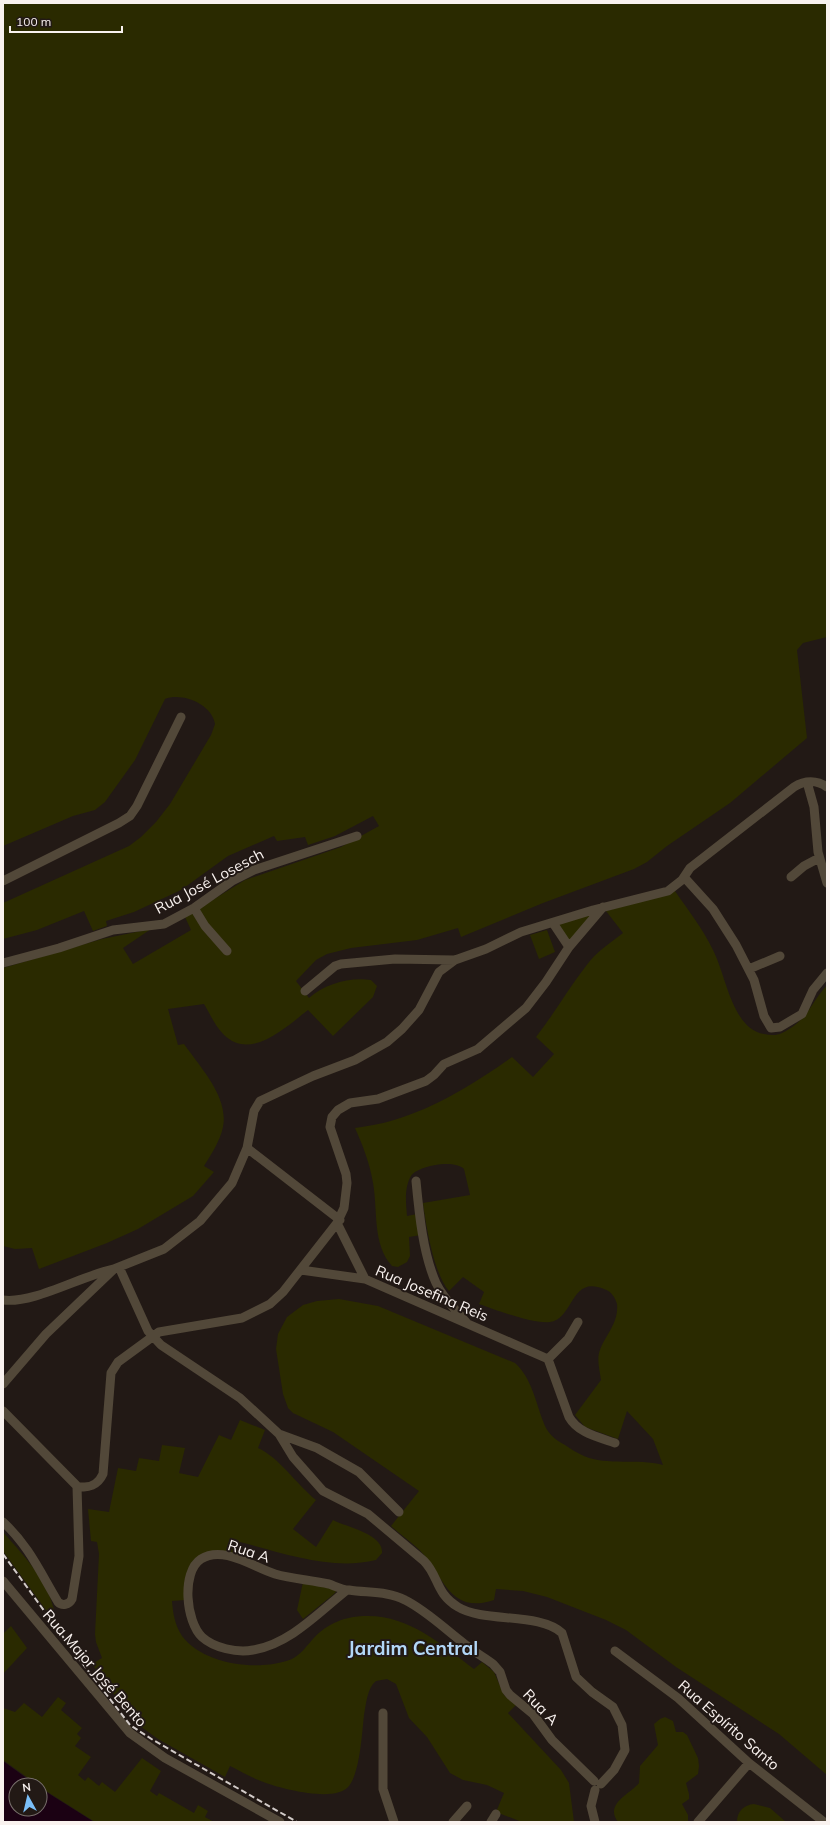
<svg xmlns="http://www.w3.org/2000/svg" width="830" height="1825" font-family="Mulish,sans-serif">
  <style>
    .green { fill: #2a2a00 }
    .water { fill: #1b0113 }
    .lines { fill: none; stroke-linecap: round; stroke-linejoin: round }
    .minor { stroke: #524839; stroke-width: 9 }
    .rail { stroke: #d2cbc8; stroke-width: 2; stroke-dasharray: 6 3; stroke-linecap: butt }
    .labels { text-anchor: middle; dominant-baseline: central; stroke-width: 4; stroke-linejoin: round; paint-order: stroke }
    .street-label { font-size: 15px; fill: #f9f2ef; stroke: #221915 }
    .district-label { font-size: 19px; font-weight: bold; fill: #b2d7f7; stroke: #221915 }
  </style>
  <rect width="100%" height="100%" fill="#221915"/>
  <path class="green" d="M3,3h824v634l-24,6 -6,7 10,88 -77,65 -63,43 -20,16 -13,7 -91,34 -82,34 -3,-9 -41,12 -66,8 -24,6 -11,6 -20,21 13,17c16,-14 40,-21 62,-18l6,6 -4,11 -40,39 -25,-26c-22,17 -57,51 -84,25 -9,-9 -14,-21 -20,-31l-36,5 10,36 6,-1c16,23 45,53 39,83 -3,14 -11,26 -19,39l10,6 -21,24 -55,33 -31,14 -68,26 -7,-21 -17,1 -12,-3v-278l99,-29 49,-10 -28,19 10,16 58,-34 -6,-13 60,-37 96,-33 38,-21 -6,-10 -38,20 -27,9 -3,-8 -28,4 -3,-5 -46,20 -47,34 -47,22 -28,9 1,5 -14,5 -9,-20 -47,19 -34,9v-36l126,-57 12,-9 15,-15 14,-18 41,-69 4,-11c-3,-20 -33,-32 -50,-25l-30,61 -30,42 -10,8 -22,6 -70,30z
    M675,891c13,19 28,38 38,59 13,25 19,79 51,84 6,1 12,2 18,-1 24,-11 29,-30 45,-48v790l-48,-41 -103,-67 -50,-37 -20,-10 -59,-23 -24,-6 -27,-2 -2,11c-42,14 -49,-19 -70,-45 -9,-11 -22,-19 -33,-29l28,-35 -86,-59 -40,-19 -5,-5 -5,-14 -7,-45 2,-15 9,-17 16,-12 14,-4 22,-2 39,7 137,57c16,14 21,39 28,58 4,12 11,18 22,24 6,4 12,8 19,11 24,10 53,2 79,9l-10,-26 -26,-28 -9,28 -33,-12 -10,-12 26,-35c-1,-8 -4,-19 -2,-27 5,-17 20,-29 18,-49 -2,-7 -6,-13 -13,-15 -34,-14 -30,30 -54,33 -18,2 -54,-12 -71,-18l5,-12 -21,-15 -14,14c-15,-17 -23,-65 -26,-88l47,-8 -6,-26c-9,-10 -46,-4 -53,7 -7,12 -5,26 -4,40l10,-2 4,21 -12,2 1,19 -3,6 -9,5 -6,-1c-20,-22 -14,-56 -19,-83 -3,-19 -10,-37 -18,-55 13,-2 26,-4 39,-8 43,-13 81,-37 118,-63l21,20 21,-23 -18,-17c18,-23 32,-48 50,-71 10,-14 24,-23 37,-33l-17,-22z
    M597,911l-28,34 -14,-21z
    M547,930l8,22 -16,7 -9,-24z
    M240,1420l25,10 -7,18c22,10 38,36 58,52l-23,29 23,18 17,-27c13,7 51,14 49,33l-6,7c-44,11 -94,-7 -136,-18l-6,13h-32l-17,45 -13,1c1,13 3,24 10,35 22,29 77,36 110,23 8,-4 14,-12 20,-19 15,-17 33,-24 56,-24 42,0 74,29 106,53l8,-7 12,10 10,23 12,10 -8,8 53,57 8,13 5,39h-52l-26,-10 8,-19 -17,-8 -24,-5 -13,-7 -23,-36 -18,-19 -13,-34 -9,-5 -11,2c-9,7 -10,24 -12,34 -2,18 -4,57 -15,71 -13,17 -66,3 -83,-3 -12,-4 -24,-11 -36,-17l-5,11 -67,-38 -18,-13 -17,-19 -31,-43 10,-6 -6,-16 -1,-8 4,-80 -2,-12 -6,-1 -3,-32 21,3 9,-44 18,3 3,-13 20,3 3,-16 23,3 -6,25 19,4 21,-42 12,5z
    M3,1532c20,23 44,47 51,78l-1,3h-4l-3,-3 -43,-59z
    M303,1582l34,8 -3,4 -31,25 -6,-9z
    M11,1626l16,22 -24,26v-40z
    M58,1697l8,6 -5,7 21,18 -5,6 4,4 -6,8 16,11 -13,18 7,6 3,-4 11,9 3,-4 13,10 27,-34 19,13 -11,20 7,5 2,-3 35,20 4,-8 10,6 -3,6 9,5h-119l-49,-31 -43,-31v-52l12,4 9,-9 18,14z
    M665,1717l8,4 3,11h7l4,3 11,23 1,8 -1,8 -12,9 3,11v5l-7,5 6,11v7h-70c-14,-18 12,-28 21,-39l1,-17 18,-21 -4,-21 6,-5z
    M754,1804l16,4 16,14h-49c0,-11 7,-17 17,-18z"/>
  <path class="water" d="M3,1761l33,24h-20v24h24v-21l54,34h-91z"/>
  <g class="lines">
    <path class="minor" d="M807,782l7,25 4,45 9,31
      M684,877l29,32 23,36 18,35 10,36 7,12 9,-1 22,-13 11,-24 14,-17
      M791,877l13,-11 15,-8
      M3,881l116,-58 11,-7 7,-10 44,-89
      M194,908l11,18 22,25
      M553,923l16,24
      M3,963l56,-15 54,-18 51,-6 30,-16 38,-27 22,-11 103,-34
      M749,969l31,-13
      M305,991l30,-25 6,-2 54,-5 59,1
      M247,1148l93,72
      M416,1181c3,32 7,73 20,102 7,15 20,27 30,39
      M337,1223l28,56
      M119,1267l29,64 13,14 79,53 39,36 38,14 42,24 40,40
      M301,1270l64,9 183,80 21,58c9,16 29,20 46,26
      M3,1300c31,4 77,-24 111,-31
      M548,1359l20,-20 10,-17
      M3,1384l43,-50 68,-65 50,-20 36,-28 32,-38 15,-35 7,-37 6,-10 53,-25 42,-16 32,-18 15,-13 17,-19 20,-38 16,-12 31,-11 35,-17 72,-22 75,-19 14,-11 8,-12 104,-81c11,-7 23,-7 33,0
      M3,1411l74,75
      M279,1434l14,23 30,34 45,23 56,47c15,15 11,32 34,46 26,16 82,5 104,26l14,44 16,15 21,15 9,18 3,25 -11,20 -13,14
      M77,1486c11,3 21,-1 26,-12l8,-101 7,-11 41,-30 83,-14 28,-14 13,-12 54,-69 7,-15 3,-25 -1,-9 -16,-47 2,-10 6,-7 12,-7 28,-4 48,-18 8,-6 10,-11 34,-15 48,-41 20,-26 23,-35 34,-40
      M3,1522c26,24 37,50 55,80 4,4 11,3 14,-3l7,-43 -2,-70
      M3,1581l127,152 35,25 115,64
      M347,1590c-28,22 -57,54 -94,60 -16,3 -39,-2 -51,-13 -16,-15 -21,-65 -1,-78 22,-14 52,8 74,15 17,5 36,6 54,10 6,2 13,6 20,6 18,3 39,1 56,10 22,11 41,30 61,45 8,7 18,12 27,19l7,8 6,18 4,5 23,19 19,26 42,41
      M615,1651l63,47 71,65 75,59
      M383,1713v76l11,33
      M595,1790l-4,16 4,16
      M453,1822l14,-16
      M491,1822l5,-8
      M698,1822l51,-59"/>
    <path class="rail" d="M3,1554l76,105 51,66 23,15 144,82"/>
  </g>
  <g class="labels">
    <g class="street-label">
      <text transform="translate(209 881) rotate(-28)">Rua José Losesch</text>
      <text transform="translate(432 1293) rotate(23)">Rua Josefina Reis</text>
      <text transform="translate(249 1551) rotate(18)">Rua A</text>
      <text transform="translate(95 1668) rotate(49)">Rua Major José Bento</text>
      <text transform="translate(541 1707) rotate(46)">Rua A</text>
      <text transform="translate(729 1725) rotate(41)">Rua Espírito Santo</text>
    </g>
    <g class="district-label">
      <text x="413" y="1648">Jardim Central</text>
    </g>
  </g>
  <rect width="830" height="1825" fill="none" stroke="#f9f2ef" stroke-width="8"/>
  <g transform="translate(28 1797) rotate(352)"><circle r="19" fill="#221915" stroke="#78706c"/>
  <path d="M0-3L7 15L0 10L-7 15Z" fill="#7abef8"/>
  <text y="-6" font-size="11" font-weight="bold" text-anchor="middle" fill="#f9f2ef">N</text>
  </g>
  <path d="M10 26v6h112v-6" fill="none" stroke="#f9f2ef" stroke-width="2"/>
  <text x="16" y="26" font-size="12" fill="#f9f2ef" stroke="#221915" stroke-width="3" paint-order="stroke">100 m</text>
</svg>
